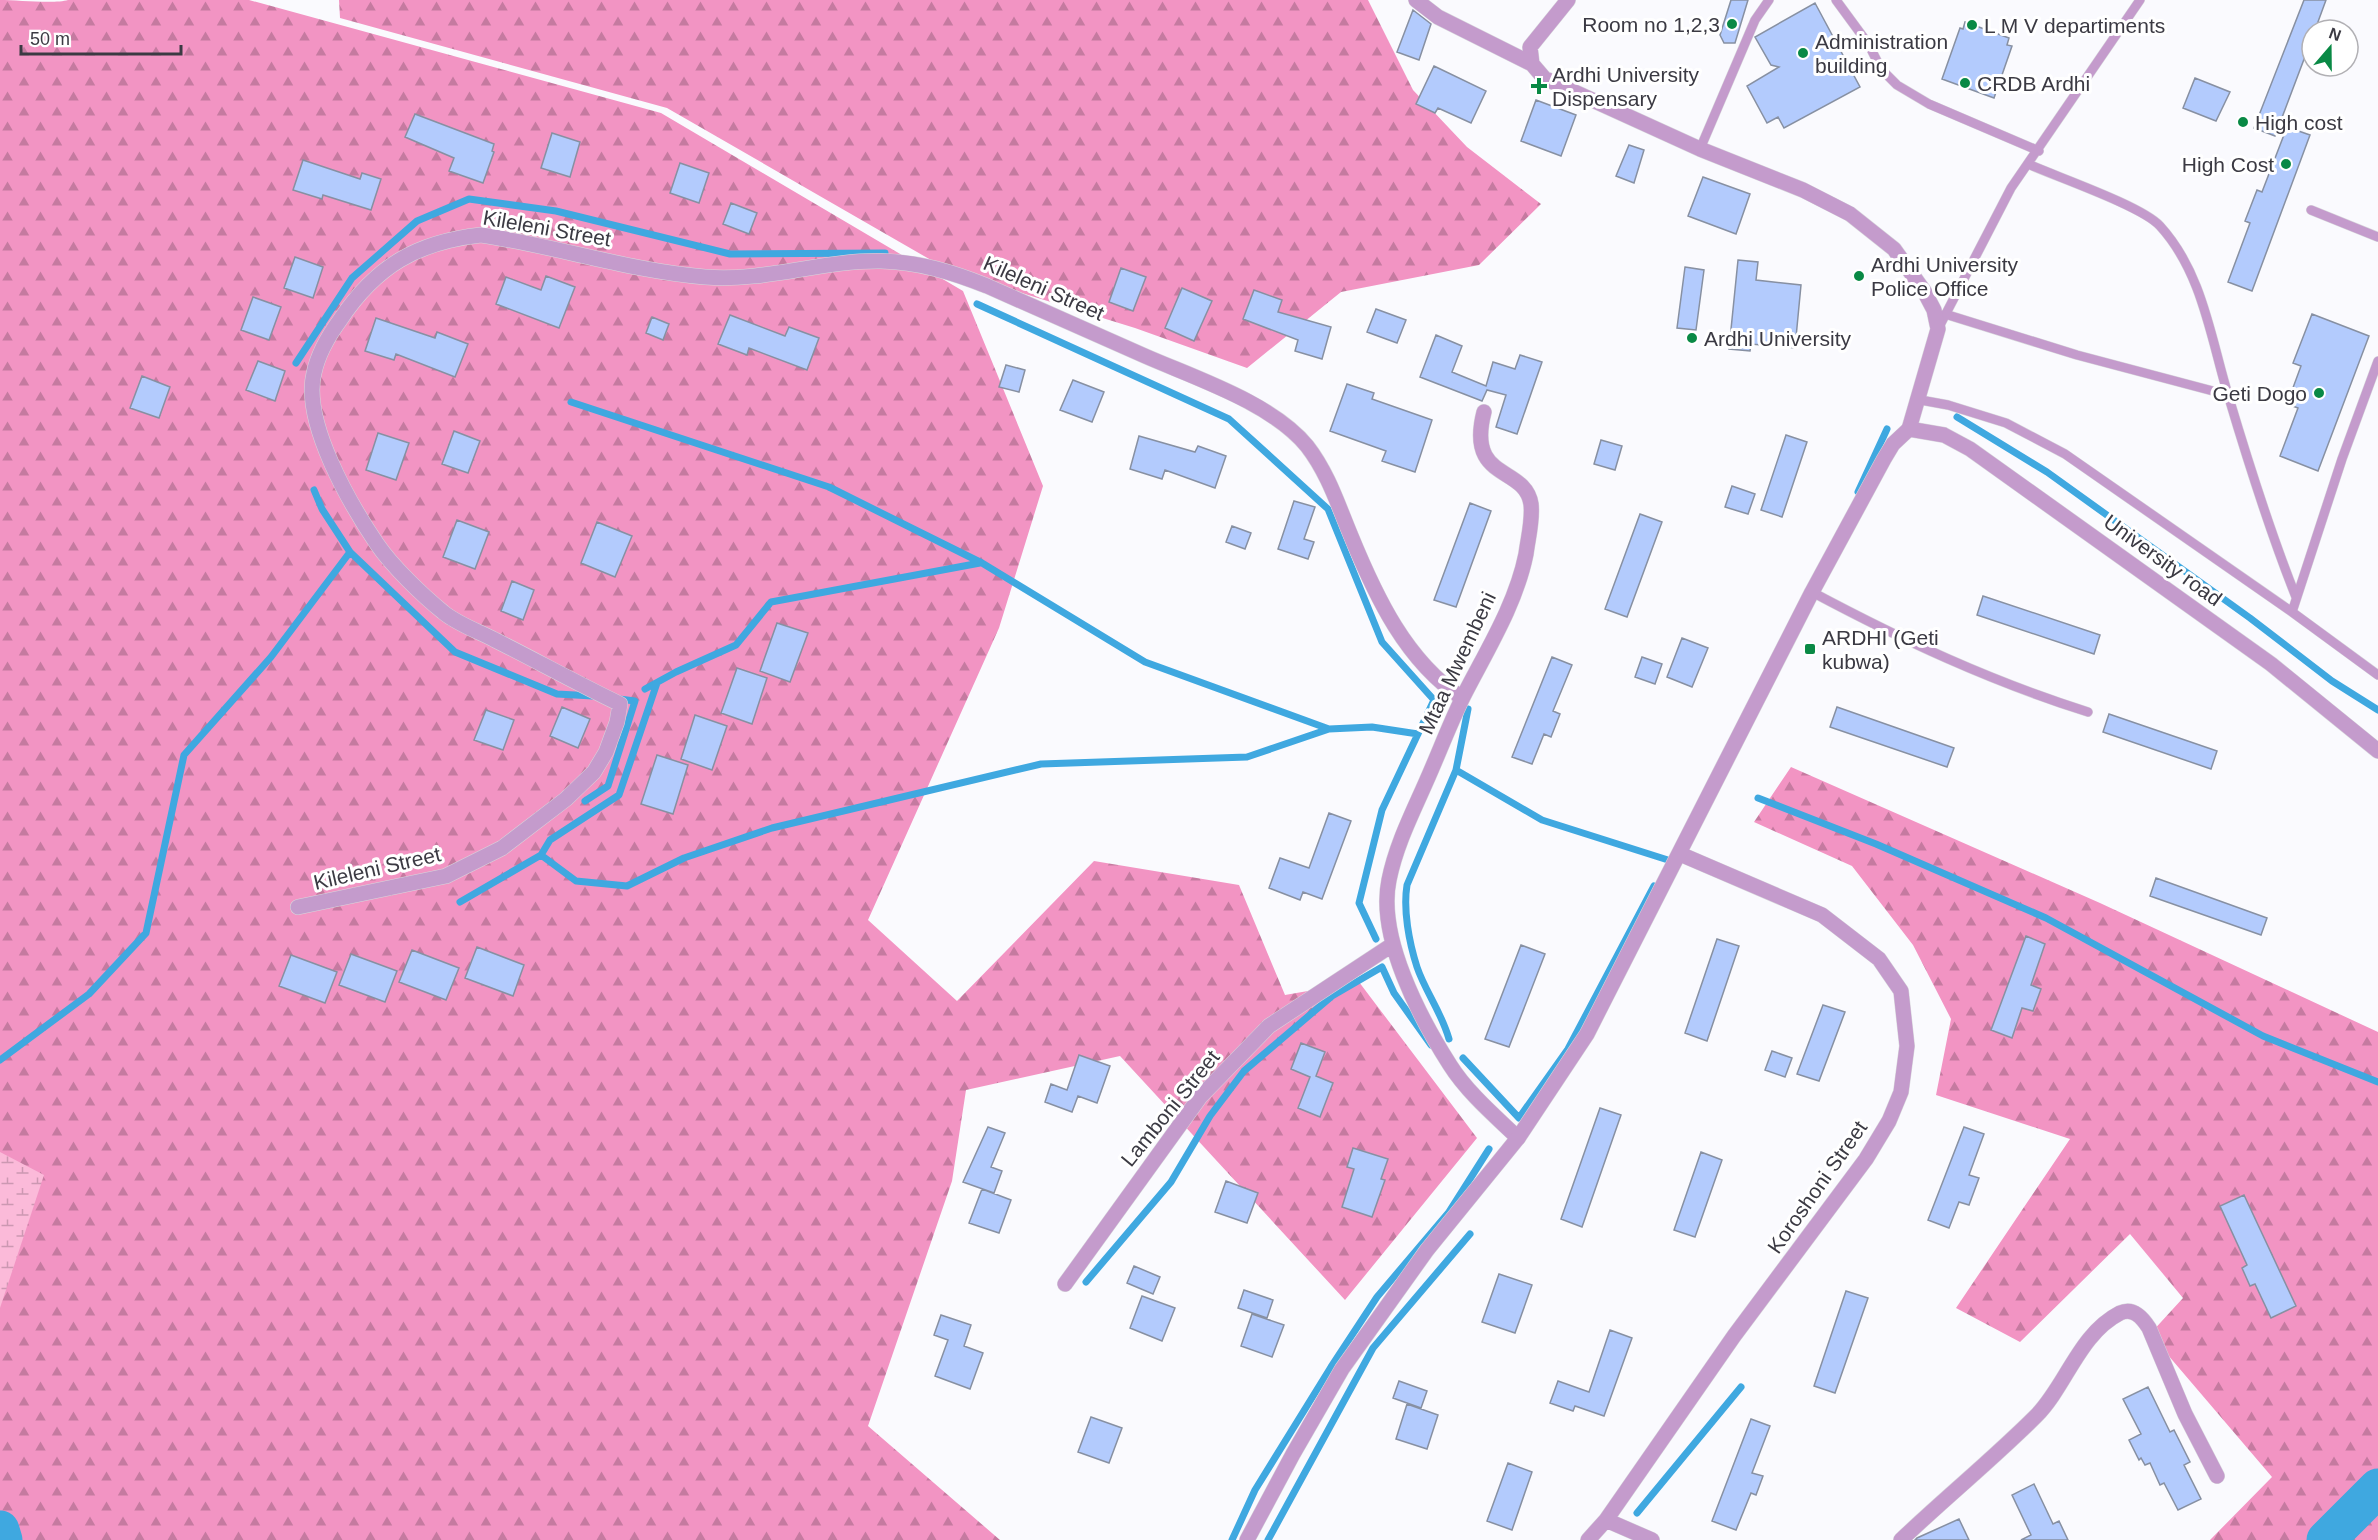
<svg xmlns="http://www.w3.org/2000/svg" width="2378" height="1540" font-family="Arial,sans-serif">
  <style>
    .forest { fill: url(#forest-firs) }
    .wetland { fill: url(#wetland-marsh) }
    .lines { fill: none; stroke-linecap: round; stroke-linejoin: round }
    .stream { stroke: #3fa8e0; stroke-width: 7 }
    .river { stroke: #3fa8e0; stroke-width: 39 }
    .building { fill: #b3cbfd; stroke: #8790a2; stroke-width: 1.5 }
    .service-casing { stroke: #d8d7dc; stroke-width: 10 }
    .minor-casing { stroke: #d8d7dc; stroke-width: 16 }
    .tertiary-casing { stroke: #d8d7dc; stroke-width: 16 }
    .service { stroke: #c49bcc; stroke-width: 9 }
    .minor { stroke: #c49bcc; stroke-width: 15 }
    .tertiary { stroke: #c49bcc; stroke-width: 15 }
    .poi-dot { fill: #098945; stroke: #fff; stroke-width: 2 }
    .labels { text-anchor: middle; dominant-baseline: central; stroke-width: 6; stroke-linejoin: round; paint-order: stroke }
    .poi-label { font-size: 21px; fill: #3b3a43; stroke: #fff; text-anchor: start }
    .street-label { font-size: 21px; fill: #3b3a43; stroke: #fff }
  </style>
  <defs>
    <pattern id="forest-firs" width="22" height="20" patternUnits="userSpaceOnUse" patternTransform="scale(1.5)"><rect width="22" height="20" fill="#f294c3"/><path d="M5 1l3.5 6h-7zM16 11l3.5 6h-7z" fill="#c57aa0"/></pattern>
    <pattern id="wetland-marsh" width="20" height="14" patternUnits="userSpaceOnUse" patternTransform="scale(1.5)"><rect width="20" height="14" fill="#fbbad9"/><path d="M1 5h8M5 5V1M11 12h8M15 12V8" fill="none" stroke="#cc98b2"/></pattern>
  </defs>
  <rect width="100%" height="100%" fill="#fafafe"/>
  <path class="forest" d="M0,0c17,0 55,4 68,0h181l412,113 302,178 80,195 -44,142 -131,292 89,81 137,-140 145,24 46,110 74,-13 118,156 -132,162 -225,-244 -154,34 -14,91 -84,245 132,114h-1000z
    M339,0h1029l45,90 54,57 74,57 -62,61 -138,27 -94,76 -112,-40 -185,-57 -283,-163 -327,-90z
    M1791,767l309,136 278,129v508h-168l62,-63 -122,-143 33,-36 -53,-64 -110,108 -64,-34 114,-169 -134,-44 15,-76 -38,-74 -61,-79 -98,-44z"/>
  <path class="wetland" d="M0,1152l44,23 -44,133z"/>
  <g class="lines">
    <path class="stream" d="M977,304l252,115 99,90 54,133 52,58 -52,110 -23,93 17,36
      M296,363l56,-85 65,-57 52,-22 87,12 174,43 155,-1
      M571,402l258,85 153,76 163,99 184,67 43,-2 46,7
      M1957,417l90,55 203,146 82,63 46,29
      M314,490l8,19 28,43 105,100 102,42 36,2
      M1858,492l29,-63
      M645,689l31,-17 60,-27 35,-43 209,-39
      M1456,770l86,50 126,40
      M1758,798l118,46 170,74 217,118 115,46
      M585,801l23,-15 27,-85 -16,-2
      M541,855l35,26 51,5 57,-28 88,-30 269,-64 206,-7 82,-28
      M460,902l81,-47 9,-15 69,-45 38,-112
      M1449,1039c-8,-28 -24,-48 -32,-72 -8,-25 -14,-57 -10,-82l49,-115 12,-61
      M1463,1058l56,60 49,-69 86,-163
      M0,1060l89,-66 57,-61 38,-178 87,-98 79,-105
      M1086,1282l85,-100 39,-66 34,-45 88,-75 50,-29 12,26 37,52
      M1637,1513l104,-126
      M1232,1540l23,-50 76,-123 46,-70 72,-85 40,-63
      M1268,1540l105,-192 97,-114"/>
    <path class="river" d="M0,1530l3,10
      M2326,1540l52,-52"/>
  </g>
  <path class="building" d="M1731,0h17l-13,43h-11l-4,-8z
    M2304,0h22l-11,30h-3v8l-37,98 -21,-8z
    M1815,3l45,84 -76,41 -6,-11 -11,6 -20,-37 32,-19 -8,-2 -16,-28z
    M1413,10l18,14 -12,36 -22,-8z
    M1965,22l44,16 -2,7 5,1 -18,52 -52,-19 18,-51 3,1z
    M1434,66l52,25 -15,32 -33,-15 -3,5 -19,-9z
    M2195,78l35,14 -14,29 -33,-13z
    M1536,100l40,15 -15,41 -40,-15z
    M415,114l79,30 -2,7 2,1 -11,31 -34,-12 5,-13 -49,-21z
    M2287,127l23,8 -58,156 -24,-9 22,-59 -5,-2 12,-31 5,2z
    M552,133l28,9 -10,35 -29,-9z
    M1629,145l15,5 -10,33 -18,-7z
    M303,160l57,19 2,-6 19,6 -10,31 -48,-15 -1,4 -29,-9z
    M680,163l29,10 -10,30 -29,-10z
    M1703,177l47,17 -14,40 -48,-18z
    M731,203l26,10 -8,21 -26,-10z
    M295,257l28,10 -10,31 -29,-10z
    M1738,260l20,2 -2,18 45,5 -6,63 -44,-4 -1,7 -21,-2z
    M1685,267l19,3 -8,60 -19,-2z
    M1121,268l25,9 -13,34 -24,-9z
    M546,276l29,11 -16,41 -63,-24 10,-27 35,13z
    M1182,288l30,13 -18,40 -29,-13z
    M1254,290l28,10 -4,12 53,15 -9,32 -27,-8 3,-11 -55,-21z
    M253,297l28,10 -12,33 -28,-10z
    M1376,309l30,11 -9,23 -30,-11z
    M2312,314l57,22 -51,135 -38,-15 18,-48 -11,-4 14,-38 -8,-3z
    M730,315l55,21 4,-9 30,11 -12,32 -58,-22 -2,7 -29,-11z
    M652,317l17,7 -6,16 -17,-7z
    M376,318l59,20 2,-6 31,12 -13,33 -59,-23 -2,6 -29,-9z
    M1436,335l26,11 -10,26 34,14 7,-24 22,7 5,-14 22,7 -25,72 -21,-7 10,-32 -19,-5 -5,11 -62,-24z
    M258,361l27,10 -10,30 -29,-11z
    M1006,365l19,5 -6,22 -20,-5z
    M142,376l28,11 -11,31 -29,-10z
    M1073,380l31,12 -12,30 -32,-12z
    M1347,384l27,9 -2,6 60,21 -17,52 -33,-11 4,-10 -56,-20z
    M454,431l26,10 -12,32 -26,-9z
    M378,433l31,10 -13,37 -30,-10z
    M1786,435l21,7 -25,75 -21,-7z
    M1139,436l56,16 3,-6 28,10 -11,32 -50,-18 -3,9 -32,-10z
    M1601,440l21,6 -7,24 -21,-6z
    M1732,486l23,8 -7,20 -23,-7z
    M1294,501l21,6 -11,32 10,3 -6,17 -30,-10z
    M1470,503l21,8 -35,96 -22,-7z
    M1640,514l22,8 -35,95 -22,-8z
    M457,520l32,12 -14,37 -32,-12z
    M597,522l35,14 -17,41 -34,-14z
    M1232,526l19,7 -6,16 -19,-7z
    M512,581l22,9 -11,30 -22,-9z
    M1983,596l117,39 -6,19 -117,-39z
    M777,623l31,10 -18,49 -30,-11z
    M1682,638l26,10 -16,39 -25,-10z
    M1552,657l20,8 -19,46 7,3 -9,23 -7,-3 -12,30 -20,-7z
    M1642,657l20,7 -7,20 -20,-7z
    M737,668l30,10 -15,46 -31,-11z
    M562,707l28,12 -12,29 -28,-12z
    M1837,707l117,41 -7,19 -117,-40z
    M486,710l28,10 -11,30 -29,-10z
    M2109,714l108,37 -6,18 -108,-37z
    M695,715l32,11 -15,44 -31,-11z
    M657,755l31,10 -15,49 -32,-10z
    M1329,813l22,8 -29,78 -19,-7 -3,8 -31,-12 11,-30 29,10z
    M2156,878l111,40 -6,17 -111,-39z
    M2026,936l19,8 -14,41 10,4 -8,22 -11,-3 -10,30 -21,-8z
    M1717,939l22,7 -32,95 -22,-8z
    M1521,945l24,9 -36,93 -24,-8z
    M477,947l47,18 -11,31 -48,-18z
    M412,950l47,18 -13,32 -47,-18z
    M351,954l46,17 -12,31 -46,-17z
    M291,955l46,17 -12,31 -46,-17z
    M1823,1005l22,7 -26,69 -22,-7z
    M1301,1043l24,9 -9,24 17,7 -13,34 -22,-9 12,-31 -19,-8z
    M1772,1051l20,7 -7,19 -20,-7z
    M1079,1055l31,11 -13,37 -19,-7 -6,16 -27,-10 6,-18 16,6z
    M1600,1108l21,7 -39,112 -21,-8z
    M988,1127l17,6 -14,34 11,4 -8,22 -31,-11z
    M1964,1127l20,7 -15,41 10,3 -10,27 -10,-3 -10,26 -21,-8z
    M1353,1148l35,11 -7,20 4,1 -13,37 -30,-10 12,-38 -7,-2z
    M1701,1152l21,8 -27,77 -21,-7z
    M1226,1181l32,12 -11,30 -32,-11z
    M982,1189l29,11 -12,33 -30,-10z
    M2244,1195l52,111 -25,12 -16,-34 -5,2 -8,-18 5,-3 -27,-59z
    M1134,1266l26,11 -7,17 -26,-11z
    M1499,1274l33,11 -17,48 -33,-11z
    M1244,1290l29,10 -6,18 -29,-10z
    M1846,1291l22,7 -33,95 -21,-7z
    M1142,1296l33,12 -13,33 -32,-13z
    M1252,1314l32,11 -12,32 -31,-11z
    M941,1315l30,10 -7,21 19,7 -13,36 -35,-13 13,-36 -14,-5z
    M1610,1330l22,8 -28,78 -29,-10 -2,5 -23,-8 8,-22 31,11z
    M1399,1381l28,10 -6,17 -28,-10z
    M2148,1387l22,45 4,-2 16,32 -6,3 17,34 -23,11 -14,-27 -4,2 -10,-22 -5,2 -4,-7 -2,2 -10,-20 12,-6 -18,-35z
    M1407,1404l31,11 -11,34 -31,-10z
    M1091,1417l31,11 -13,35 -31,-11z
    M1751,1419l19,7 -18,47 11,3 -7,19 -5,-2 -15,37 -24,-9z
    M1508,1463l24,9 -20,58 -25,-9z
    M2034,1484l19,40 6,-3 9,19h-47l10,-5 -19,-40z
    M1959,1519l10,21h-54l2,-2z"/>
  <g class="lines">
    <g class="service-casing">
      <path id="service" d="M1836,0l33,45 12,24 16,16 32,19 110,47
        M1700,149l55,-129 14,-20
        M2028,164c29,13 114,42 132,62 43,47 51,114 69,172 20,67 41,134 67,199
        M2311,210l67,27
        M1945,314l132,41 151,40
        M1938,329l73,-141 129,-188
        M1915,399l33,6 58,18 59,31 227,158 86,63
        M1812,592c90,48 178,89 276,120
        M2292,612l50,-153 36,-98"/>
    </g>
    <g class="minor-casing">
      <path id="minor" d="M1416,0l22,17 94,47
        M1568,0l-38,47 2,17 12,14 156,71 103,41 47,24 44,35 30,42 10,19 4,19 -29,100
        M1484,412c-18,70 41,53 47,92 2,16 -3,34 -5,50 -10,50 -39,96 -62,141 -14,28 -25,58 -38,87 -14,32 -30,63 -37,98 -12,57 31,138 61,185 17,27 45,51 68,73
        M298,907l148,-31 56,-28 64,-49 28,-27 12,-20 11,-30 3,-18c-42,-20 -83,-43 -125,-64 -17,-9 -38,-16 -52,-28 -21,-17 -51,-46 -66,-68 -27,-40 -75,-122 -63,-171 4,-19 15,-38 26,-53 36,-54 77,-78 141,-85 75,11 149,36 224,42 60,5 117,-17 176,-16 38,1 71,11 106,25 53,23 105,47 158,70 50,22 127,47 162,90 21,27 31,59 44,90 25,61 55,125 111,162
        M1065,1284l135,-187 69,-71 123,-81
        M1606,1520l46,20
        M1588,1540l18,-20 128,-184 132,-177 23,-38 12,-29 6,-46 -6,-55 -22,-32 -57,-44 -142,-61
        M1901,1540c44,-42 92,-81 135,-124 30,-30 43,-82 84,-103 13,-6 22,4 29,15l36,86 32,62"/>
    </g>
    <g class="tertiary-casing">
      <path id="tertiary" d="M1247,1540l46,-86 49,-85 85,-119 91,-112 69,-104 225,-442 72,-133 9,-15 16,-15 35,6 26,14 301,215 107,87"/>
    </g>
    <use href="#service" class="service"/>
    <use href="#minor" class="minor"/>
    <use href="#tertiary" class="tertiary"/>
  </g>
  <g class="poi-dot">
    <circle cx="1732" cy="24" r="6"/>
    <circle cx="1972" cy="25" r="6"/>
    <circle cx="1803" cy="53" r="6"/>
    <circle cx="1965" cy="83" r="6"/>
    <path d="M1536 77h6v6h6v6h-6v6h-6v-6h-6v-6h6z"/>
    <circle cx="2243" cy="122" r="6"/>
    <circle cx="2286" cy="164" r="6"/>
    <circle cx="1859" cy="276" r="6"/>
    <circle cx="1692" cy="338" r="6"/>
    <circle cx="2319" cy="393" r="6"/>
    <rect x="1804" y="643" width="12" height="12" rx="3"/>
  </g>
  <g class="labels">
    <g class="poi-label">
      <text x="1720" y="24" text-anchor="end">Room no 1,2,3</text>
      <text x="1984" y="25">L M V departiments</text>
      <text x="1815" y="41">Administration<tspan x="1815" dy="24">building</tspan></text>
      <text x="1552" y="74">Ardhi University<tspan x="1552" dy="24">Dispensary</tspan></text>
      <text x="1977" y="83">CRDB Ardhi</text>
      <text x="2255" y="122">High cost</text>
      <text x="2274" y="164" text-anchor="end">High Cost</text>
      <text x="1871" y="264">Ardhi University<tspan x="1871" dy="24">Police Office</tspan></text>
      <text x="1704" y="338">Ardhi University</text>
      <text x="2307" y="393" text-anchor="end">Geti Dogo</text>
      <text x="1822" y="637">ARDHI (Geti<tspan x="1822" dy="24">kubwa)</tspan></text>
    </g>
    <g class="street-label">
      <text transform="translate(547 228) rotate(10)">Kileleni Street</text>
      <text transform="translate(1044 288) rotate(24)">Kileleni Street</text>
      <text transform="translate(2163 560) rotate(36)">University road</text>
      <text transform="translate(1457 663) rotate(-65)">Mtaa Mwembeni</text>
      <text transform="translate(377 868) rotate(-13)">Kileleni Street</text>
      <text transform="translate(1170 1108) rotate(-51)">Lamboni Street</text>
      <text transform="translate(1817 1187) rotate(-55)">Koroshoni Street</text>
    </g>
  </g>
  <g transform="translate(2330 48) rotate(20)"><circle r="28" fill="#ffffff" stroke="#b1b0b4" stroke-width="1.5"/>
  <path d="M0-4.5L10 22L0 15L-10 22Z" fill="#098945"/>
  <text y="-9" font-size="16" font-weight="bold" text-anchor="middle" fill="#3b3a43">N</text>
  </g>
  <path d="M21 45v9h160v-9" fill="none" stroke="#3b3a43" stroke-width="3"/>
  <text x="30" y="45" font-size="18" fill="#3b3a43" stroke="#ffffff" stroke-width="4.5" paint-order="stroke">50 m</text>
</svg>
